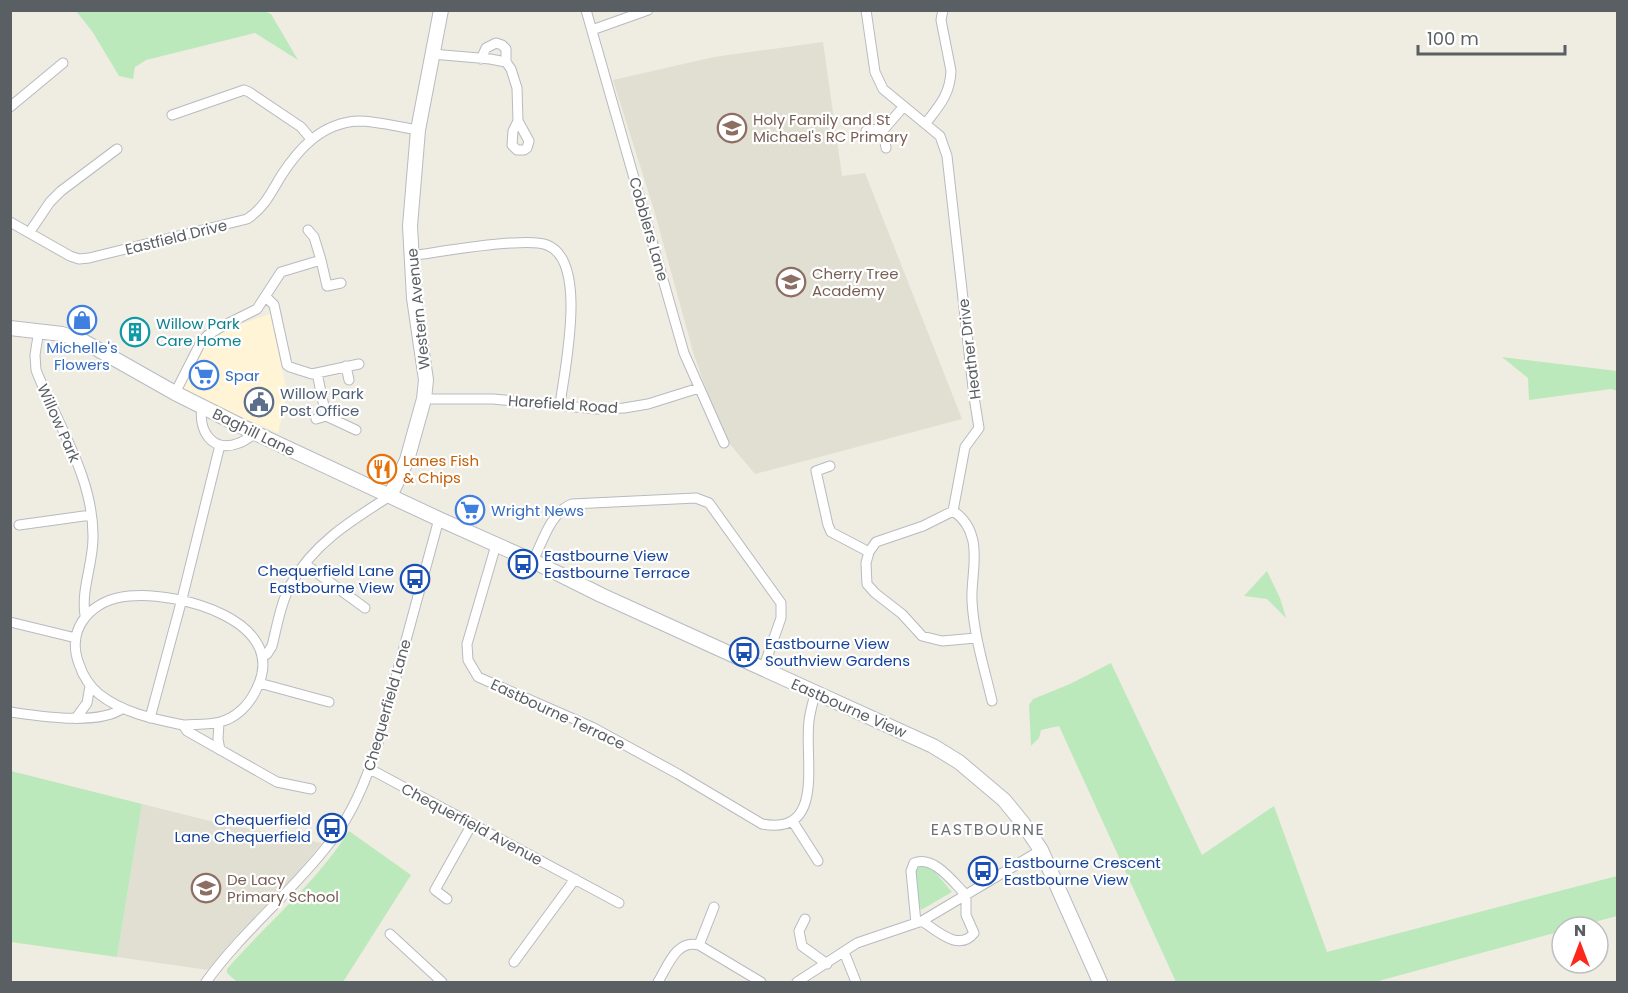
<svg xmlns="http://www.w3.org/2000/svg" width="1628" height="993" font-family="Poppins,sans-serif">
  <style>
    .commercial { fill: #fff5d6 }
    .education { fill: #e1ded2 }
    .green { fill: #bce9bb }
    .lines { fill: none; stroke-linecap: round; stroke-linejoin: round }
    .street-casing { stroke: #b7bac0; stroke-width: 11 }
    .secondary-casing { stroke: #b7bcc2; stroke-width: 16 }
    .street { stroke: #fff; stroke-width: 9 }
    .secondary { stroke: #fff; stroke-width: 14 }
    .labels { text-anchor: middle; dominant-baseline: central; stroke-width: 4.5; stroke-linejoin: round; paint-order: stroke }
    .education-label { font-size: 15px; fill: #785e54; stroke: #fff; text-anchor: start }
    .street-label { font-size: 15px; fill: #5a5f64; stroke: #fff }
    .culture-label { font-size: 15px; fill: #0d838f; stroke: #fff; text-anchor: start }
    .shop-label { font-size: 15px; fill: #366cbe; stroke: #fff; text-anchor: start }
    .service-label { font-size: 15px; fill: #4e5e75; stroke: #fff; text-anchor: start }
    .food-label { font-size: 15px; fill: #c56008; stroke: #fff; text-anchor: start }
    .transit-label { font-size: 15px; fill: #164399; stroke: #fff; text-anchor: start }
    .neighbourhood-label { font-size: 16px; letter-spacing: 1.5px; fill: #6b7176; stroke: #fff }
  </style>
  <rect width="100%" height="100%" fill="#efece2"/>
  <path class="commercial" d="M270,314l17,78 -9,41 -97,-43 25,-47 18,-13z"/>
  <path class="education" d="M823,42l19,134 23,-3 97,246 -207,55 -32,-38 -29,-81 -40,-145 -41,-130 101,-23z
    M142,804l72,18 108,21 -35,42 -50,50 -29,35 -91,-13z"/>
  <path class="green" d="M76,11h188l7,3 27,46 -43,-27 -109,27 -11,7 -2,12 -14,-3 -27,-45z
    M1502,357l115,14v20l-6,-2 -82,11 -1,-22z
    M1267,571l13,27 6,20 -19,-19 -23,-3z
    M1111,663l91,192 72,-49 53,146 290,-76v40l-41,11h-14v4l-187,51h-150l-1,-1 -4,1h-44l-117,-256 -18,4 -2,8 -8,8 -2,-41 4,-6 37,-15z
    M11,771l131,33 -25,153 -106,-15z
    M349,831l62,44 -68,107h-106l-10,-9v-4c40,-46 89,-86 122,-138z
    M918,864l12,2 22,26 -31,18c-5,-12 -8,-35 -3,-46z"/>
  <g class="lines">
    <g class="street-casing">
      <path id="street" d="M586,10l98,343 40,90
        M866,10l9,62 8,17 57,47 7,20 27,241 5,31 -14,19 -12,64c11,7 17,16 20,30 4,20 -2,40 -1,60 2,35 12,66 20,100
        M592,30l56,-20
        M432,54l58,5 16,3 5,7 6,19 1,33 11,20 -2,7 -3,2h-7l-5,-5 1,-14 5,-10
        M481,59l5,-11 10,-5 6,2 4,4v13
        M10,107l53,-44
        M172,115l72,-25 5,2 52,35 10,12
        M926,123c14,-18 24,-29 25,-52l-10,-51 2,-10
        M883,128l3,20
        M866,131l19,-3 19,-22
        M10,222l60,34 9,3 10,-1 158,-39c17,-11 24,-26 34,-43 18,-28 41,-53 77,-55 19,0 41,6 60,9
        M29,233l21,-31 11,-11 56,-42
        M411,256c34,-5 66,-11 100,-13 11,0 25,-2 36,2 42,16 17,126 13,160
        M321,260l6,26 14,-3
        M266,297l8,8 13,60 3,2 22,7 47,-10
        M39,330l-4,25 1,15c21,54 58,108 57,168 0,26 -12,51 -8,77
        M346,366l3,14
        M317,373l9,43
        M175,393l26,-51 7,-7 13,-8 36,-18 24,-37 40,-12 -7,-23 -6,-7
        M424,399h69l104,10 27,-1 24,-4 51,-16
        M202,407c-4,23 10,47 37,36 6,-2 11,-6 16,-10
        M316,419l10,-3 30,14
        M830,466l-14,5 12,54 3,7 38,20
        M953,511l-30,15 -47,16 -7,10 -3,11 1,21 8,9 27,21 20,22 20,5 34,-3
        M19,525l72,-10
        M496,545l-29,99 1,16 10,17 114,50 86,47 84,50c64,12 42,-65 47,-103 1,-9 4,-19 6,-27
        M533,561c10,-20 17,-48 39,-57l124,-6 13,5 72,100v15l-18,51
        M305,564l60,44
        M10,622l66,16
        M262,657l5,-3 5,-8c5,-20 9,-44 19,-62 23,-41 61,-64 99,-88
        M259,683l70,19
        M10,712c29,4 89,14 113,-4
        M76,718l11,-15 3,-17
        M150,718l32,-119 38,-154
        M219,723l-1,16 2,11
        M183,725c12,-1 26,0 37,-3 16,-4 29,-17 36,-32 36,-69 -78,-99 -127,-94 -36,3 -64,31 -50,68 4,12 10,22 20,30 24,19 55,25 84,31l4,6 90,51 34,7
        M370,769l249,134
        M793,822l25,39
        M447,899l-12,-9 37,-66
        M805,919l-6,12 3,15 25,18
        M916,923l-5,-52 3,-8c20,-8 39,19 52,32v20l8,18c-15,19 -37,-2 -52,-12
        M390,934l52,48
        M699,945l15,-38
        M844,952l12,30
        M514,962l61,-83
        M206,982c36,-50 84,-88 122,-137 24,-29 39,-66 50,-102l61,-224
        M658,982c10,-16 18,-43 41,-37l62,37
        M797,982l60,-39 65,-22 119,-71"/>
    </g>
    <g class="secondary-casing">
      <path id="secondary" d="M10,328l52,6 21,7 92,52 80,40 184,86 94,42 68,34 332,151 26,16 45,38 18,22 19,28 59,132
        M390,496l17,-36 17,-61 2,-19 -12,-82 -4,-72 8,-96 23,-120"/>
    </g>
    <use href="#street" class="street"/>
    <use href="#secondary" class="secondary"/>
  </g>
  <defs>
    <g id="school-ring" transform="scale(1.5)"><circle r="9.5" fill="#fff" stroke="#8d6e63" stroke-width="1.5"/><path d="M0-5L7-2L0 1L-7-2ZM-4 1L0 2.5L4 1V4Q0 6-4 4Z" fill="#8d6e63"/></g>
    <g id="shop-ring" transform="scale(1.5)"><circle r="9.5" fill="#fff" stroke="#3f7fe0" stroke-width="1.5"/><path d="M-5-2.5h2.3a2.7 3.5 0 0 1 5.4 0H5L5.5 6h-11ZM-1.5-2.5h3a1.5 2.3 0 0 0-3 0Z" fill="#3f7fe0"/></g>
    <g id="building-ring" transform="scale(1.5)"><circle r="9.5" fill="#fff" stroke="#0f9aa8" stroke-width="1.5"/><path d="M-4-6H4V6H1V3H-1V6H-4ZM-2.5-4.3h1.7v1.8h-1.7ZM.8-4.3h1.7v1.8H.8ZM-2.5-1h1.7V.8h-1.7ZM.8-1h1.7V.8H.8Z" fill="#0f9aa8"/></g>
    <g id="supermarket-ring" transform="scale(1.5)"><circle r="9.5" fill="#fff" stroke="#3f7fe0" stroke-width="1.5"/><path d="M-6-5.5h2.5l.6 2H6L4.5 2H-2.5L-4.4-4H-6ZM-1.5 3.2a1.3 1.3 0 1 0 .1 0ZM3 3.2a1.3 1.3 0 1 0 .1 0Z" fill="#3f7fe0"/></g>
    <g id="civic-ring" transform="scale(1.5)"><circle r="9.5" fill="#fff" stroke="#5c6f8a" stroke-width="1.5"/><path d="M-.6-6.5H3V-4.5H.6V-3L4-1V1h2V6H-6V1h2V-1L-.6-3ZM-1.2 2.5V6h2.4V2.5Z" fill="#5c6f8a"/></g>
    <g id="restaurant-ring" transform="scale(1.5)"><circle r="9.5" fill="#fff" stroke="#e8710a" stroke-width="1.5"/><path d="M-5-6h1v4h1v-4h1v4h1v-4h1v5L-1.5 .5V6h-2V.5L-5-1ZM5-6V6H3V1.5H1.5Q1.5-4 5-6Z" fill="#e8710a"/></g>
    <g id="bus-ring" transform="scale(1.5)"><circle r="9.5" fill="#fff" stroke="#1a4fb4" stroke-width="1.5"/><path d="M-5-6H5V4H4V6H2V4H-2V6H-4V4H-5ZM-3.5-4V0h7V-4ZM-3.5 1.2v1.5H-2V1.2ZM2 1.2v1.5H3.5V1.2Z" fill="#1a4fb4"/></g>
  </defs>
  <g fill-rule="evenodd">
    <use href="#school-ring" x="732" y="128"/>
    <use href="#school-ring" x="791" y="282"/>
    <use href="#shop-ring" x="82" y="320"/>
    <use href="#building-ring" x="135" y="332"/>
    <use href="#supermarket-ring" x="204" y="375"/>
    <use href="#civic-ring" x="259" y="402"/>
    <use href="#restaurant-ring" x="382" y="469"/>
    <use href="#supermarket-ring" x="470" y="510"/>
    <use href="#bus-ring" x="523" y="564"/>
    <use href="#bus-ring" x="415" y="579"/>
    <use href="#bus-ring" x="744" y="652"/>
    <use href="#bus-ring" x="332" y="828"/>
    <use href="#bus-ring" x="983" y="871"/>
    <use href="#school-ring" x="206" y="888"/>
  </g>
  <g class="labels">
    <g class="education-label">
      <text x="753" y="119">Holy Family and St<tspan x="753" dy="17">Michael's RC Primary</tspan></text>
      <text x="812" y="273">Cherry Tree<tspan x="812" dy="17">Academy</tspan></text>
      <text x="227" y="879">De Lacy<tspan x="227" dy="17">Primary School</tspan></text>
    </g>
    <g class="street-label">
      <text transform="translate(649 229) rotate(74)">Cobblers Lane</text>
      <text transform="translate(176 237) rotate(-14)">Eastfield Drive</text>
      <text transform="translate(418 309) rotate(-96)">Western Avenue</text>
      <text transform="translate(969 349) rotate(-97)">Heather Drive</text>
      <text transform="translate(563 404) rotate(4)">Harefield Road</text>
      <text transform="translate(59 423) rotate(66)">Willow Park</text>
      <text transform="translate(254 432) rotate(26)">Baghill Lane</text>
      <text transform="translate(387 705) rotate(-74)">Chequerfield Lane</text>
      <text transform="translate(849 708) rotate(24)">Eastbourne View</text>
      <text transform="translate(558 714) rotate(25)">Eastbourne Terrace</text>
      <text transform="translate(472 824) rotate(28)">Chequerfield Avenue</text>
    </g>
    <g class="culture-label">
      <text x="156" y="323">Willow Park<tspan x="156" dy="17">Care Home</tspan></text>
    </g>
    <g class="shop-label">
      <text x="82" y="347" text-anchor="middle">Michelle's<tspan x="82" dy="17">Flowers</tspan></text>
      <text x="225" y="375">Spar</text>
      <text x="491" y="510">Wright News</text>
    </g>
    <g class="service-label">
      <text x="280" y="393">Willow Park<tspan x="280" dy="17">Post Office</tspan></text>
    </g>
    <g class="food-label">
      <text x="403" y="460">Lanes Fish<tspan x="403" dy="17">&amp; Chips</tspan></text>
    </g>
    <g class="transit-label">
      <text x="544" y="555">Eastbourne View<tspan x="544" dy="17">Eastbourne Terrace</tspan></text>
      <text x="394" y="570" text-anchor="end">Chequerfield Lane<tspan x="394" dy="17">Eastbourne View</tspan></text>
      <text x="765" y="643">Eastbourne View<tspan x="765" dy="17">Southview Gardens</tspan></text>
      <text x="311" y="819" text-anchor="end">Chequerfield<tspan x="311" dy="17">Lane Chequerfield</tspan></text>
      <text x="1004" y="862">Eastbourne Crescent<tspan x="1004" dy="17">Eastbourne View</tspan></text>
    </g>
    <g class="neighbourhood-label">
      <text x="988" y="829">EASTBOURNE</text>
    </g>
  </g>
  <rect width="1628" height="993" fill="none" stroke="#5a5f64" stroke-width="24"/>
  <g transform="translate(1580 945)"><circle r="28" fill="#ffffff" stroke="#bdbfc1" stroke-width="1.5"/>
  <path d="M0-4.5L10 22L0 15L-10 22Z" fill="#fb281b"/>
  <text y="-9" font-size="16" font-weight="bold" text-anchor="middle" fill="#5a5f64">N</text>
  </g>
  <path d="M1418 45v9h147v-9" fill="none" stroke="#5a5f64" stroke-width="3"/>
  <text x="1427" y="45" font-size="18" fill="#5a5f64" stroke="#ffffff" stroke-width="4.5" paint-order="stroke">100 m</text>
</svg>
